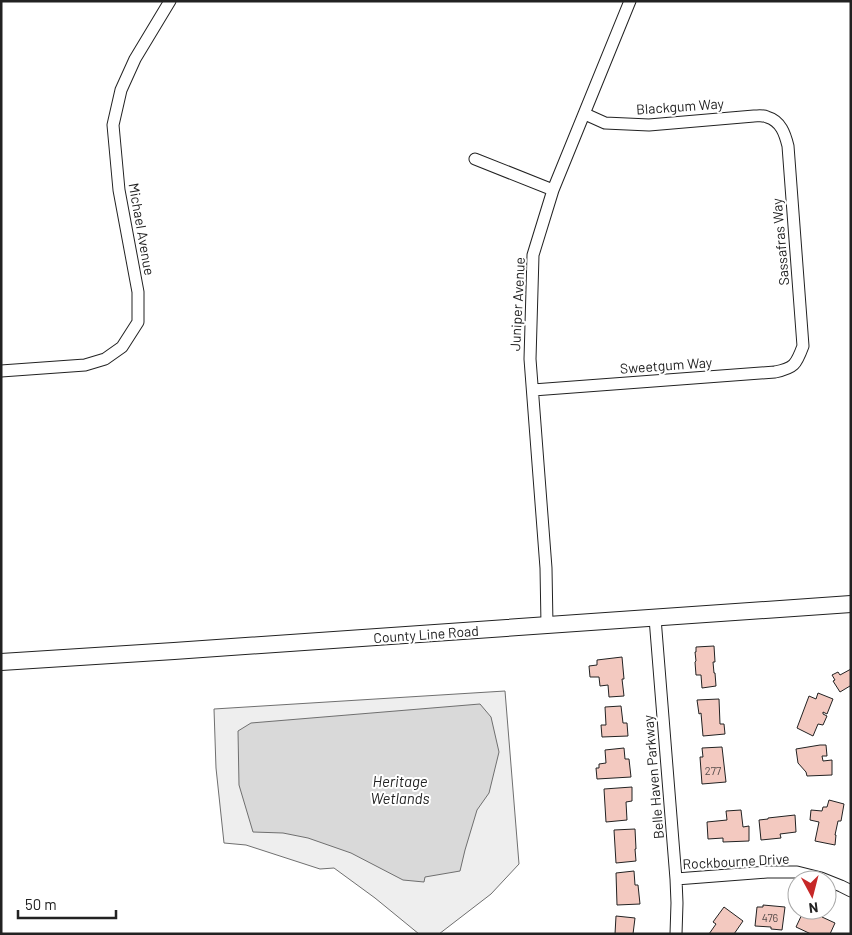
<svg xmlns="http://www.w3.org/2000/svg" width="852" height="935" font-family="Barlow,sans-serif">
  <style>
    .green { fill: #eee; stroke: #6f6f6f }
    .water { fill: #d9d9d9; stroke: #6f6f6f }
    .building { fill: #f3c9c0; stroke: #222 }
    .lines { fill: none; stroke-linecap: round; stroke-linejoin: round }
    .street-casing { stroke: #222; stroke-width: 13 }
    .secondary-casing { stroke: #222; stroke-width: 18 }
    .street { stroke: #fff; stroke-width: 11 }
    .secondary { stroke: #fff; stroke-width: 16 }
    .labels { text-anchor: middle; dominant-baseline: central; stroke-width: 4; stroke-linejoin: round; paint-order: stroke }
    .number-label { font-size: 11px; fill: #564c4a }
    .street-label { font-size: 14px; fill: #222; stroke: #fff }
    .water-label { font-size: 15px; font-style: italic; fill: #222; stroke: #fff }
  </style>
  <rect width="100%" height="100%" fill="#fff"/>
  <path class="green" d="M505,691l14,173 -28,30 -52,40h-20l-44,-36 -41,-30 -14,1 -74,-24 -22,-2 -8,-75 -2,-59z"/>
  <path class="water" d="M480,704l11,13 8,35 -10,41 -12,17 -12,40 -5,21 -35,6 -1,5 -21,-2 -52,-27 -43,-15 -25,-5 -30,-1 -14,-47 -1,-54 13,-8z"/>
  <path class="building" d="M714,646l1,16h-2l1,11h1l1,13 -14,2 -1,-13h-5l-1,-13 1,-1 -1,-9h1v-5z
    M622,657l2,22h-2l2,17 -15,1 -1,-12 -8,1 -1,-9h-9l-1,-11 8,-1v-5z
    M851,669v19l-1,-2 -10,6 -7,-11 2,-1 -3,-5 6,-3 2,3z
    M818,693l15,6 -6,15 -4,-2v2l4,2 -4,9 -5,-1 -5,12 -16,-8 12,-32 7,3z
    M719,699l1,25h4l1,10 -22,2 -2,-23 -2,1 -2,-14z
    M621,706l2,17h4l1,13 -26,1 -1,-12h5l-1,-18z
    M820,745h6l1,11h-5l1,5 9,-1v15l-25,1 -1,-4 -8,-9 -2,-14z
    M722,747l4,35 -24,2 -2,-27h3l-1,-9z
    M624,748l1,11h4l2,18 -34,2 -1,-11h3v-4l7,-1 -1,-13z
    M632,787v14l-6,1 1,18 -21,2 -2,-33z
    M829,800l15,4 -3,17h-3l-3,14h1l-1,10 -20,-4 4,-19 -9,-2 1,-10 11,1 1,-4h4z
    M741,810l2,17 6,-1v15l-26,1v-4l-15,1 -1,-17 20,-2 -1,-9z
    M795,815l1,17 -16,2 1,4 -20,2 -2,-20 9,-1v-1z
    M635,829l1,20h-1l1,12 -20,2 -2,-33z
    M634,871l1,14h3l2,19 -23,1 -1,-32z
    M763,905l22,2 -3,23 -11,-1v-2l-16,-1 2,-19h6z
    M724,907l19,14 -9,13h-25l7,-10 -3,-2z
    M804,910h9l10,4 -1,3 13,6 -5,11h-19l-15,-7z
    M616,916l19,2 -2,16h-18z"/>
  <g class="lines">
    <g class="street-casing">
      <path id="street" d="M475,159l78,31
        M1,371l84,-6 20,-6 17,-12 16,-25v-30l-19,-102 -6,-65 8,-35 14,-31 35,-58
        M533,390l242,-18c19,-4 21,-7 28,-26l-15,-200c-3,-12 -7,-25 -21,-29 -4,-2 -9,-1 -13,-1l-105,9 -44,-2 -20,-9
        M655,618l21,261 1,24 -1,31
        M547,625l-1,-57 -16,-209 3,-104 20,-65 77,-189
        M676,879l91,-7h30l24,6 20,8 10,5"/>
    </g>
    <g class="secondary-casing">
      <path id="secondary" d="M1,662l173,-11 677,-47"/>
    </g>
    <use href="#street" class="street"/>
    <use href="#secondary" class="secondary"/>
  </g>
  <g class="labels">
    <g class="number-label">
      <text x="713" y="770">277</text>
      <text x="770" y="917">476</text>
    </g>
    <g class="street-label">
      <text transform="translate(680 106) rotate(-4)">Blackgum Way</text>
      <text transform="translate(142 229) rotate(80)">Michael Avenue</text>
      <text transform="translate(780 242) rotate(-95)">Sassafras Way</text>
      <text transform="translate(517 304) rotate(-87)">Juniper Avenue</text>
      <text transform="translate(666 365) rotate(-4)">Sweetgum Way</text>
      <text transform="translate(426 634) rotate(-4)">County Line Road</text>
      <text transform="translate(653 777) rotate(-95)">Belle Haven Parkway</text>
      <text transform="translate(736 861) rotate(-3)">Rockbourne Drive</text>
    </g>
    <g class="water-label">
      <text x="400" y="781">Heritage<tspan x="400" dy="17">Wetlands</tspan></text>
    </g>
  </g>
  <rect width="852" height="935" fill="none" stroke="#222222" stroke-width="5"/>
  <g transform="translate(812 895) rotate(173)"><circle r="24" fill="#ffffff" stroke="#a7a7a7"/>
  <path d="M0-4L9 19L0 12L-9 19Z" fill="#c62828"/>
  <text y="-8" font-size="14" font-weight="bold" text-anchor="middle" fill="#222222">N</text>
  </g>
  <path d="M18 910v8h98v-8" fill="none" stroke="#222222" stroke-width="2.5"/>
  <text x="25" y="910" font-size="15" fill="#222222" stroke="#ffffff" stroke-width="4" paint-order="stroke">50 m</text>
</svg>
